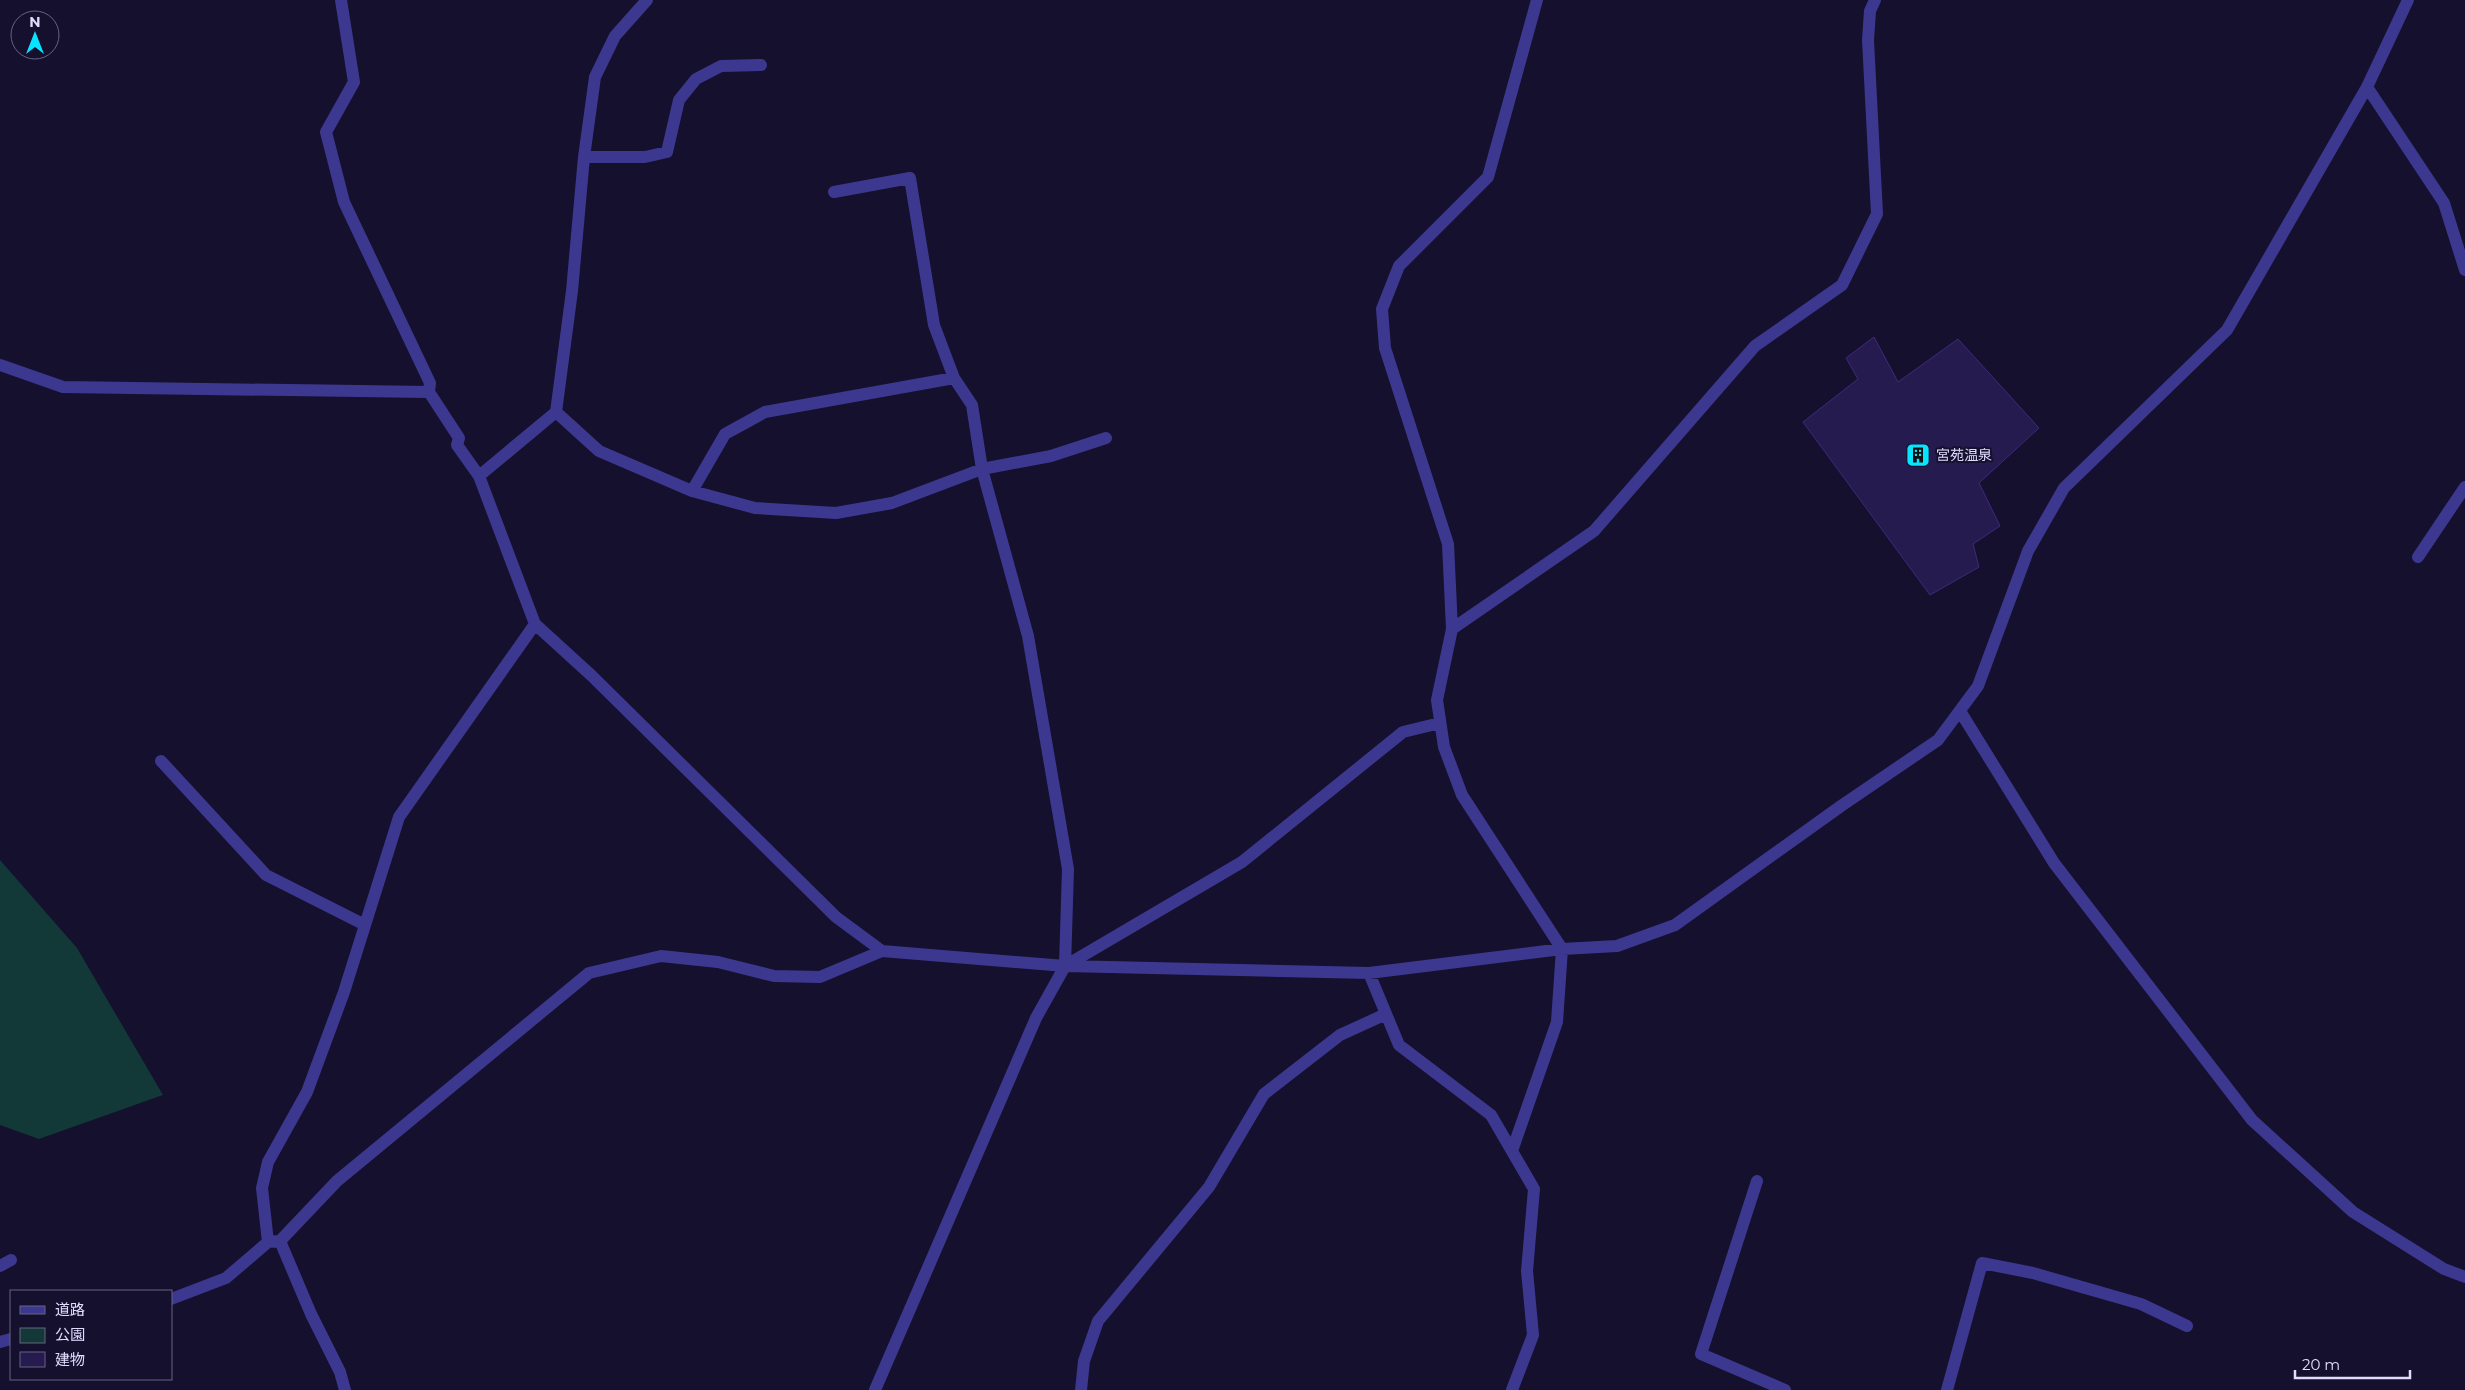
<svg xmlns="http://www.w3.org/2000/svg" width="2465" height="1390" font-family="Montserrat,'Noto Sans JP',sans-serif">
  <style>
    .green { fill: #123837 }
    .building { fill: #261b4f; stroke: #3c2b7d }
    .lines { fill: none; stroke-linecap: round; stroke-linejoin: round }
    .minor { stroke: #3d388f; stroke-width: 12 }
    .labels { text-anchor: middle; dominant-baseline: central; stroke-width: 4; stroke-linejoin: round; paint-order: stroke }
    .poi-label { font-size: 14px; fill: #e1dcff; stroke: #15102d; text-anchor: start }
  </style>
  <rect width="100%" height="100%" fill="#15102d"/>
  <path class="green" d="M0,860l77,88 86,147 -124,44 -39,-14z"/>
  <path class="building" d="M1874,337l24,45 60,-43 81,89 -60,55 21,43 -27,18 6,23 -49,28 -127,-173 55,-43 -12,-21z"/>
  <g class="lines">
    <path class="minor" d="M341,0l13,82 -28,50 18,70 86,181 -1,9 30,46 -2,7 22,31 56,148 57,52 244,241 46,34
      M2367,87l77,116 21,67
      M584,157h61l22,-5 12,-52 17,-21 25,-13 40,-1
      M834,192l76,-14 24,147 20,53
      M0,365l63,22 366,5
      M556,412l43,39 93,40
      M479,476l77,-64 16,-121 12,-134 11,-80 20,-41 32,-36
      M2418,557l47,-70
      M1452,629l142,-98 161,-185 87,-61 35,-71 -9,-174 2,-29 5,-11
      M1960,711l94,152 198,257 101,92 91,57 21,8
      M161,761l105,114 99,50
      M1065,966l177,-104 161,-130 37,-9
      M1369,973l30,72 92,70 43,74 -7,82 6,64 -21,55
      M1512,1151l45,-129 5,-73 -100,-154 -18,-48 -7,-47 15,-71 -4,-85 -63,-196 -3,-39 17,-43 89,-89 49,-177
      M1757,1181l-56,173 84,36
      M280,1241l31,73 29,58 5,18
      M268,1242l-6,-54 6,-26 39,-70 37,-100 55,-175 136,-193
      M0,1266l11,-6
      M171,1299l55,-21 42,-36 12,-1 57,-60 252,-208 72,-17 57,6 56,14 46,1 62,-26 183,15 304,7 193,-24 55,-3 58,-21 166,-119 97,-66 40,-54 50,-135 36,-63 163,-158 140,-243 41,-87
      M0,1342l11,-3
      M875,1390l161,-372 29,-52 3,-97 -40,-233 -46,-167 -10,-64 -18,-27 -189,34 -40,22 -33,57 63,17 81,5 56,-10 90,-34 69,-13 55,-18
      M1081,1390l3,-29 14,-40 111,-134 55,-93 76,-59 46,-21
      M1947,1390l35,-127 51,10 108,31 46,22"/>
  </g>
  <defs>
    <g id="building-square" transform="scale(1.25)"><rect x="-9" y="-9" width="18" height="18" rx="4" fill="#08e4ff" stroke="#15102d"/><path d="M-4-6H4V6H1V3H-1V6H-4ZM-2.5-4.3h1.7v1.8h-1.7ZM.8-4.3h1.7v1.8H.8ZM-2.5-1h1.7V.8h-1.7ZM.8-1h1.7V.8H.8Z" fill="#111"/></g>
  </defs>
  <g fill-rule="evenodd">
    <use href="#building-square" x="1918" y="455"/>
  </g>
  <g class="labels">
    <g class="poi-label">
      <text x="1936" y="455">宮苑温泉</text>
    </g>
  </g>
  <rect x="10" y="1290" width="162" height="90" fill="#15102d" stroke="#676281"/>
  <rect x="20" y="1306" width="25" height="8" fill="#3d388f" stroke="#676281"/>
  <text x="55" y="1315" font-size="15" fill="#e1dcff">道路</text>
  <rect x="20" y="1328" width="25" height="15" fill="#123837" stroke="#676281"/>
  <text x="55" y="1340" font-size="15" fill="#e1dcff">公園</text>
  <rect x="20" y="1352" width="25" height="15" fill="#261b4f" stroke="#676281"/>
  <text x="55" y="1365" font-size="15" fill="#e1dcff">建物</text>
  <g transform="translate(35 35)"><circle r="24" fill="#15102d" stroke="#676281"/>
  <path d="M0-4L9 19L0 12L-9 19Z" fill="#08e4ff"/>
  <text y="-8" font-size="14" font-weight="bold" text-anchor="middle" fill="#e1dcff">N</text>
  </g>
  <path d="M2295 1370v8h115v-8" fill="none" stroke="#e1dcff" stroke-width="2.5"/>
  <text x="2302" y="1370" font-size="15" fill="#e1dcff" stroke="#15102d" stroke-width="4" paint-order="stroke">20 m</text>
</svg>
